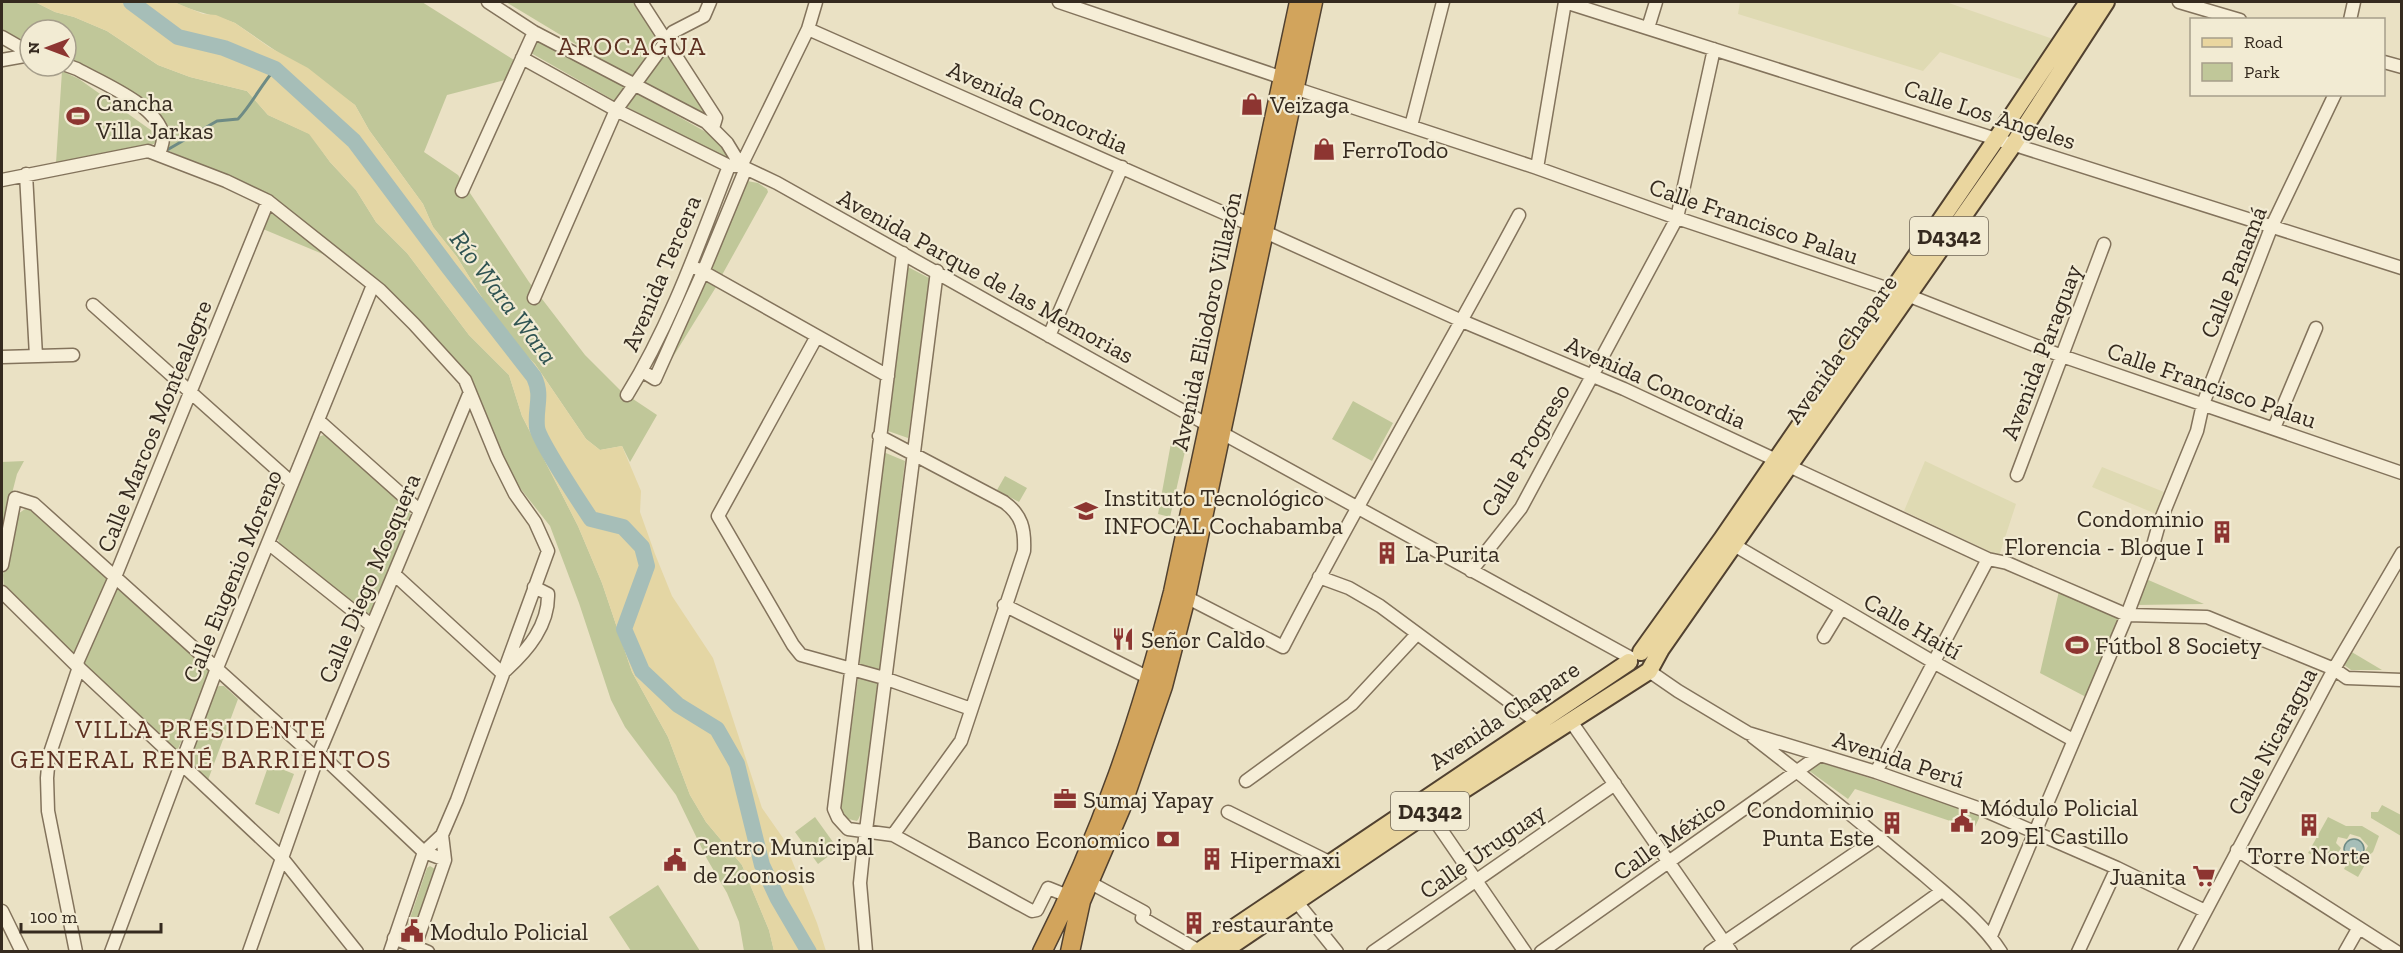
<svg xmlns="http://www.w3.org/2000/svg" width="2403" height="953" font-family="'Zilla Slab',serif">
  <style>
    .farmland { fill: #dfdab3 }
    .green { fill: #c0c799 }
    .sand { fill: #e4d6a4 }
    .water { fill: #a6beb8; stroke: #6e8b85; stroke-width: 1.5 }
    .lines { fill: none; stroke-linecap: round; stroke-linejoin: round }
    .stream { stroke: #6e8b85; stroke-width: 3 }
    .river { stroke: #a6beb8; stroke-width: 16 }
    .minor-casing { stroke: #83735c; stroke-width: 15 }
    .major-casing { stroke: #514130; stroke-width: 20 }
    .highway-casing { stroke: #514130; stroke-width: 21 }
    .minor { stroke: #f6eed7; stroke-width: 12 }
    .major { stroke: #ead69f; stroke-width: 16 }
    .highway { stroke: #d2a45c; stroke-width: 18 }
    .labels { text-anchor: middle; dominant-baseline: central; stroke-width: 4.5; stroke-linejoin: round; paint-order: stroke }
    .shield { fill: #f2ebd3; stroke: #6e6455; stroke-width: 1.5 }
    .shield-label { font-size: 22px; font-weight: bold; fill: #352a1f }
    .poi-label { font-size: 24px; fill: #352a1f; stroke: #f2ebd3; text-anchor: start }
    .street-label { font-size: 24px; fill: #352a1f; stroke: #f2ebd3 }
    .neighbourhood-label { font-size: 26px; letter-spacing: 1.5px; fill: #5e3122; stroke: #f2ebd3 }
    .water-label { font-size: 26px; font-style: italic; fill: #2f5352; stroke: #f2ebd3 }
  </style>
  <rect width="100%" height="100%" fill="#eae1c4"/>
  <path class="farmland" d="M1740,2h206l107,37 -27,42 -86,-29 -17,19 -185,-57z
    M1925,461l91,43 -17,52 -95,-45z
    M2102,467l62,25 -8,22 -64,-27z"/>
  <path class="green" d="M2,2h33l20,10 19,5 33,14 51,34 32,12 57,14 21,24 42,19 20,28 26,28 20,32 31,31 62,82 40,40 13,41 56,110 24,57 30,89 36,65 22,58 16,27 36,43 27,65 5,21h-30l-5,-29 -12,-29 -20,-34 -31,-64 -51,-68 -14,-27 -32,-97 -29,-77 -34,-43 -33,-68 -13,-39 -92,-96 -110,-84 -101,-46v-23l-9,-13 -92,-53v-31h-36v14l-28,-14z
    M174,2h248l92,58 -9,20 -58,15 -23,57 34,23 71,107 56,73 36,36 36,24 -27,47 -8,-16 -22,4 -14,-11 -51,-75 -30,-29 -48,-78 -24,-30 -10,-23 -54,-74 -14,-25 -120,-82c-20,-8 -41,-11 -61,-21z
    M506,2h128l25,37 -27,39z
    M538,37l87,49 -10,15 -84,-48z
    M667,51l49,75 -73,-42z
    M62,71l17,8 76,54 2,6 -3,5 -98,19z
    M637,93l90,51 4,7 -5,9 -99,-53z
    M747,181l11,2 9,6 1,3 -46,83 -12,-5z
    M271,213l5,1 49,41 -62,-26 5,-15z
    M908,267l23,12 -23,159 -20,-7z
    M706,281l10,6 -48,78z
    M1353,401l40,22 -21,38 -40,-22z
    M326,434l80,70 4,7 1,11 -38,90 -7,2 -85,-67 -4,-10 39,-99z
    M1171,443l15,4 -16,70 -12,-3z
    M881,451l24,10 -25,211 -18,-5 -4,-7z
    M24,461l-7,13 -15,58v-70z
    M1005,476l22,12 -8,14 -22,-12z
    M25,509l10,2 73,68 -33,74h-5l-66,-66 -1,-12 12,-59z
    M2146,579l58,25 -67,1z
    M118,589l92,81v6l-33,75 -94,-85v-9l32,-67z
    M2059,591l61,26 -34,80 -46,-24z
    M2350,651l32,19h-31l-8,-6z
    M858,678l20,4c-2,23 -10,128 -21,139l-13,-3 -4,-6z
    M219,686h5l14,13 -30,81 -21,-20 28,-72z
    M1819,762l160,51 1,3 -6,13 -119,-40 -7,10 -40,-29z
    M269,764l25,10 -15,40 -24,-10z
    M2382,805l19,10v21l-30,-18v-6h7z
    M815,817l23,32 -20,15 -23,-32z
    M2328,817l18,9h16l17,10 -6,16 -6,5 -1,6 -8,14 -14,-8 4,-8 10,2 10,-17 -8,-9 -10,-3 -3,5 -9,-2 -2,6 5,5 -10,16 -23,-11z
    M430,866l5,3 1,4 -23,67 -9,-4 23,-68z
    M658,885l42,66h-69l-22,-34z"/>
  <path class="sand" d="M35,2h139l29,12 13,1 19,8 34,24 39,21 47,37 14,25 54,74 10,23 24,30 48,78 30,29 51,75 14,11 22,-4 19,45 -1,21 15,42 17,42 41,62 49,150 21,30 34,85 9,28h-52l-5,-21 -27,-65 -36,-43 -16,-27 -22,-58 -36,-65 -30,-89 -24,-57 -56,-110 -13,-41 -40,-40 -62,-82 -31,-31 -20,-32 -26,-28 -21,-28 -41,-19 -21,-24 -57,-14 -32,-12 -51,-34 -33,-14 -19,-5z"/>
  <path class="water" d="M2344 849a10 10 0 1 1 20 0a10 10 0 1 1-20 0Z"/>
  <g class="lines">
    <path class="stream" d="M167,150l50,-29 21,-2c14,-15 23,-34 37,-50"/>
    <path class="river" d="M131,2l47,35 46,11 51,21 79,72 95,127 85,109c9,19 1,30 3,50 1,12 44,77 54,92l32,8 19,20 5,19 -23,63 18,42 36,34 39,24 20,35 25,101 16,34 31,53"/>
    <g class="minor-casing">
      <path id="minor" d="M488,2l46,30 172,90 21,21 14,23
        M641,2l75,116 -3,10
        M1059,2l224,76
        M1565,2l837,266
        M2179,2l61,18
        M2350,20l4,-18
        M1648,28l8,-26
        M808,29l443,196
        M2,37l28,16
        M522,58l94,52 113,56h12l36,17 431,242
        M2,60l28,-5
        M2384,62l18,5
        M66,65l11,4c25,14 80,36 86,66 1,6 -2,13 -4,19
        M1294,88l243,80 140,50 230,77 155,61 340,117
        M1411,126l32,-124
        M741,166l67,-137 8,-27
        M1537,168l28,-166
        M26,174l10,182
        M2,180l146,-29 78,30 42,20 112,89 34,34 51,56 32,78 18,36 20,28 13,29 -91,249 -15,35 -18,17 -34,100
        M462,191l72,-159
        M1265,232l197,89 162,68 364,170 19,4 120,52 80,2 127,52 13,9 55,2
        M903,253l-69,556 4,9 10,11 45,6 139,76 5,-1 11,-22 20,8
        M698,269l190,107
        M534,298l82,-188 57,-78 31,-16 6,-14
        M93,305l199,178
        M817,336l-99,180 75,129 8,10 83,23 87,31
        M1049,336l73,-169
        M2,357l71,-2
        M642,371l13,8 48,-107 43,-104
        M627,395c44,-71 72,-152 102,-229
        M318,420l102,91
        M2274,428l42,-100
        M1222,433l409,225
        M879,436l125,66c18,13 21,27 20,49l-63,190 -68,94
        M2017,475l87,-231
        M268,543l103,82
        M1734,545l201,118 138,77
        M2,565l13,-67 19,6 283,255
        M1471,571l50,-63 156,-290 37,-169
        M394,574l108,99
        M1319,577l30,11 31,18 157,116
        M2,592l74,73 206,193 75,94
        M1186,597l97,50c75,-146 159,-288 236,-432
        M1004,605l147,74
        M1824,637l17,-28
        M76,665l39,-88 153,-376
        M506,670c22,-20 43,-45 42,-76l-14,-7
        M1649,671l29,20 70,42 128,39 110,39 131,57 88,43
        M1570,720l161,232
        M1753,737c58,45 115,91 171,138 26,23 58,47 77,77
        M319,753l105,99 21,8
        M1876,772l112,-213
        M1246,781l106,-77 65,-70
        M1228,812l101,50
        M1429,812l96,140
        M2237,850l160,102
        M1089,882l55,30 -2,6 57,33
        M1292,896l45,56
        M2,911l20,41
        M1991,936l136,-321 25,-66 7,-25 38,-93 6,-27 68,-176 64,-134
        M394,938l34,14
        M76,952l-28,-141 -1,-33 2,-22 30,-89
        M111,952l106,-284 156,-383
        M249,952l70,-199 151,-361
        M413,952l32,-92 -3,-25
        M866,952l-6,-69 3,-29 74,-583
        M1373,952l242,-168
        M1541,952l279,-197
        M1710,952l169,-115
        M1857,952l85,-61
        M2078,952l39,-84
        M2184,952l150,-283 68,-116
        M2345,952l13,-23"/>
    </g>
    <g class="major-casing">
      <path id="major" d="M1641,652l81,-113 275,-401 91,-136
        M1198,952l431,-290
        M1222,952l207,-140 220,-141 12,-22 352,-504 93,-143"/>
    </g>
    <g class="highway-casing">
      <path id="highway" d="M1042,952c59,-116 99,-235 131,-360l126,-590
        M1070,952l11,-51 40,-93 42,-122 23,-89 127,-595"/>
    </g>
    <use href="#minor" class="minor"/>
    <use href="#major" class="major"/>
    <use href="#highway" class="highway"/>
  </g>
  <defs>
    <g id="shop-bare" transform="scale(1.8)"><path d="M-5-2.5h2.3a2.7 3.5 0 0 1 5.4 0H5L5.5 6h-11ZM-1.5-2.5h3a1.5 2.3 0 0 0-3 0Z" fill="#8d3531" stroke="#f2ebd3" stroke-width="2.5" paint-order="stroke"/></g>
    <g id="stadium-bare" transform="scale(1.8)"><path d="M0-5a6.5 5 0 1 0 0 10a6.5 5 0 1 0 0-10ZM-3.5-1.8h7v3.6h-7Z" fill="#8d3531" stroke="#f2ebd3" stroke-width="2.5" paint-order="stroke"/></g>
    <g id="university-bare" transform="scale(1.8)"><path d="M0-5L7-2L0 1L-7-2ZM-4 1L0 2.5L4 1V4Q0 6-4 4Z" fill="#8d3531" stroke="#f2ebd3" stroke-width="2.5" paint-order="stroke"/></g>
    <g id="building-bare" transform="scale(1.8)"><path d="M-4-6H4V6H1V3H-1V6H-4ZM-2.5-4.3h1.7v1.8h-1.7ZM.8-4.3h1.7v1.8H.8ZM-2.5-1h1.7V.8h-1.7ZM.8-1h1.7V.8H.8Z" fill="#8d3531" stroke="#f2ebd3" stroke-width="2.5" paint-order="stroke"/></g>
    <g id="restaurant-bare" transform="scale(1.8)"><path d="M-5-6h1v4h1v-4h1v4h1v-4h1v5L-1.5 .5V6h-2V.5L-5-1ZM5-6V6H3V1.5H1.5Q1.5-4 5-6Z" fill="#8d3531" stroke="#f2ebd3" stroke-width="2.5" paint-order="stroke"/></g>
    <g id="office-bare" transform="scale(1.8)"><path d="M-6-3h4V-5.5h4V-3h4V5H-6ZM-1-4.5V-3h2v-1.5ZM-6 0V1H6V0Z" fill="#8d3531" stroke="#f2ebd3" stroke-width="2.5" paint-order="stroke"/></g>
    <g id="civic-bare" transform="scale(1.8)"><path d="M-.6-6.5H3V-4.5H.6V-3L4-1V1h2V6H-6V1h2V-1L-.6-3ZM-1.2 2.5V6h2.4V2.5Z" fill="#8d3531" stroke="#f2ebd3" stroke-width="2.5" paint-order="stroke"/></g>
    <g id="bank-bare" transform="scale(1.8)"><path d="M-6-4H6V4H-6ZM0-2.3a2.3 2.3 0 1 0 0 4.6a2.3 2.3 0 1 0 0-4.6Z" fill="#8d3531" stroke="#f2ebd3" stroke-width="2.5" paint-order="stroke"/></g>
    <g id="supermarket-bare" transform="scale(1.8)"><path d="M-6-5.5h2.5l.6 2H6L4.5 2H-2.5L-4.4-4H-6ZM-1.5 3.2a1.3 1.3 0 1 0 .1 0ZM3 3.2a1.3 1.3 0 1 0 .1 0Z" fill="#8d3531" stroke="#f2ebd3" stroke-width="2.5" paint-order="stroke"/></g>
  </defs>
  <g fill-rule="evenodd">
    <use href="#shop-bare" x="1252" y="104"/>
    <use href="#stadium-bare" x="78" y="116"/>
    <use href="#shop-bare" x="1324" y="149"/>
    <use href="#university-bare" x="1086" y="511"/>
    <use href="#building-bare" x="2222" y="532"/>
    <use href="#building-bare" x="1387" y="553"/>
    <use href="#restaurant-bare" x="1123" y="639"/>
    <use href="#stadium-bare" x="2077" y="645"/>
    <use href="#office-bare" x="1065" y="799"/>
    <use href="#civic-bare" x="1962" y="821"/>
    <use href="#building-bare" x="1892" y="823"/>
    <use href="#building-bare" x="2309" y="825"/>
    <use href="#bank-bare" x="1168" y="839"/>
    <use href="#building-bare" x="1212" y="859"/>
    <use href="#civic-bare" x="675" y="860"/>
    <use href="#supermarket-bare" x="2204" y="876"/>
    <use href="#building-bare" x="1194" y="923"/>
    <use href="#civic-bare" x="412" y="931"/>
  </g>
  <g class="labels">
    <g class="shield">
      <rect x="1910" y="217" width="78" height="38" rx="4.5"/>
      <rect x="1391" y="792" width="78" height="38" rx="4.5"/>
    </g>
    <g class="shield-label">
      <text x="1949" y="236">D4342</text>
      <text x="1430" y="811">D4342</text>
    </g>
    <g class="poi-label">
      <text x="96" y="102">Cancha<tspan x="96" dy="28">Villa Jarkas</tspan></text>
      <text x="1270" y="104">Veizaga</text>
      <text x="1342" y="149">FerroTodo</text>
      <text x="1104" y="497">Instituto Tecnológico<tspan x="1104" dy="28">INFOCAL Cochabamba</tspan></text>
      <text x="2204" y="518" text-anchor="end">Condominio<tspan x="2204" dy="28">Florencia - Bloque I</tspan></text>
      <text x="1405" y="553">La Purita</text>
      <text x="1141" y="639">Señor Caldo</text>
      <text x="2095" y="645">Fútbol 8 Society</text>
      <text x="1083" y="799">Sumaj Yapay</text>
      <text x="1980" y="807">Módulo Policial<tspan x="1980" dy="28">209 El Castillo</tspan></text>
      <text x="1874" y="809" text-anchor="end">Condominio<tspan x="1874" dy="28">Punta Este</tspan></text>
      <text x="1150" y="839" text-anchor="end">Banco Economico</text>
      <text x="693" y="846">Centro Municipal<tspan x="693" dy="28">de Zoonosis</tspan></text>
      <text x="2309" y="855" text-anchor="middle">Torre Norte</text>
      <text x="1230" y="859">Hipermaxi</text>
      <text x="2186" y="876" text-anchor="end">Juanita</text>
      <text x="1212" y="923">restaurante</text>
      <text x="430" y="931">Modulo Policial</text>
    </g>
    <g class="street-label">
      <text transform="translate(1038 107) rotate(24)">Avenida Concordia</text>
      <text transform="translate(1990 114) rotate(18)">Calle Los Angeles</text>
      <text transform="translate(1754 221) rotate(19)">Calle Francisco Palau</text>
      <text transform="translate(2233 272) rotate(-68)">Calle Panamá</text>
      <text transform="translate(661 273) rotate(-67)">Avenida Tercera</text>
      <text transform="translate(986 276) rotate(29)">Avenida Parque de las Memorias</text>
      <text transform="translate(1206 321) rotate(-78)">Avenida Eliodoro Villazón</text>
      <text transform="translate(1841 349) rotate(-55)">Avenida Chapare</text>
      <text transform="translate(2041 352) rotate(-69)">Avenida Paraguay</text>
      <text transform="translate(1656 382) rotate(24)">Avenida Concordia</text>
      <text transform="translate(2212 385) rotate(19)">Calle Francisco Palau</text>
      <text transform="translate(154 426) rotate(-68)">Calle Marcos Montealegre</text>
      <text transform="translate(1525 450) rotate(-59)">Calle Progreso</text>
      <text transform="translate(232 576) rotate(-68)">Calle Eugenio Moreno</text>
      <text transform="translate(369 578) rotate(-67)">Calle Diego Mosquera</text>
      <text transform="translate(1913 626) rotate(30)">Calle Haití</text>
      <text transform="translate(1504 715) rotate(-34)">Avenida Chapare</text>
      <text transform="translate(2272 741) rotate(-62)">Calle Nicaragua</text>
      <text transform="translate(1899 759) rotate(18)">Avenida Perú</text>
      <text transform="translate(1669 837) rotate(-35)">Calle México</text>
      <text transform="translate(1482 851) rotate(-35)">Calle Uruguay</text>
    </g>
    <g class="neighbourhood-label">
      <text x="632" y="46">AROCAGUA</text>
      <text x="201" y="729">VILLA PRESIDENTE<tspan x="201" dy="30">GENERAL RENÉ BARRIENTOS</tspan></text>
    </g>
    <g class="water-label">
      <text transform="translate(504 297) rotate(53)">Río Wara Wara</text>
    </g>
  </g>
  <rect width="2403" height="953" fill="none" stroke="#352a1f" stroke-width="6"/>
  <rect x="2190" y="18" width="195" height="78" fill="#f2ebd3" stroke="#a69e8b" stroke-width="1.5"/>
  <rect x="2202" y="38" width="30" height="9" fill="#ead69f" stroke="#a69e8b" stroke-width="1.5"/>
  <text x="2244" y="48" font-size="18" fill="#352a1f">Road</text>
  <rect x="2202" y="63" width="30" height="18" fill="#c0c799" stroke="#a69e8b" stroke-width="1.5"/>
  <text x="2244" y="78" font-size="18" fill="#352a1f">Park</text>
  <g transform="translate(48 48) rotate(270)"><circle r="28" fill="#f2ebd3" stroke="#a69e8b" stroke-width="1.5"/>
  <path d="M0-4.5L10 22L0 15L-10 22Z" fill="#8d3531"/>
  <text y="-9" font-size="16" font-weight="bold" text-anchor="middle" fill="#352a1f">N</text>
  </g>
  <path d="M21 923v9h140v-9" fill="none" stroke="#352a1f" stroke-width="3"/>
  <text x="30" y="923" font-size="18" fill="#352a1f" stroke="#f2ebd3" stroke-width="4.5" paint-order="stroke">100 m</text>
</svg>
